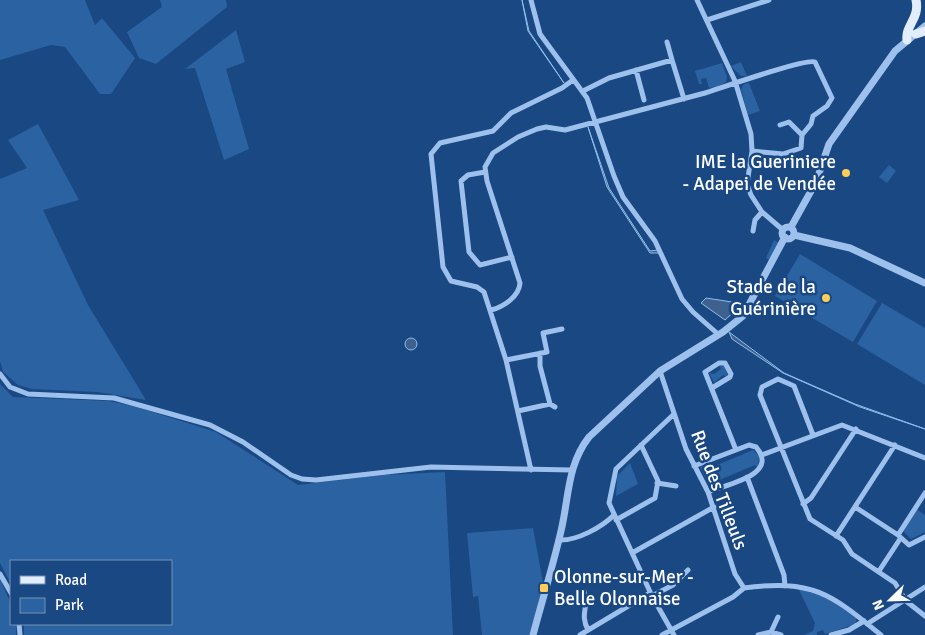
<svg xmlns="http://www.w3.org/2000/svg" width="925" height="635" font-family="Signika,sans-serif">
  <style>
    .green { fill: #2b62a2 }
    .water { fill: #3e618d; stroke: #8fbdee }
    .lines { fill: none; stroke-linecap: round; stroke-linejoin: round }
    .minor { stroke: #9dc1ec; stroke-width: 5 }
    .tertiary { stroke: #9dc1ec; stroke-width: 7 }
    .primary { stroke: #e2edff; stroke-width: 9 }
    .poi-dot { fill: #ffcd58; stroke: #194883; stroke-width: 2 }
    .labels { text-anchor: middle; dominant-baseline: central; stroke-width: 5; stroke-linejoin: round; paint-order: stroke }
    .poi-label { font-size: 19px; fill: #fff; stroke: #194883; text-anchor: end }
    .street-label { font-size: 19px; fill: #fff; stroke: #194883 }
  </style>
  <rect width="100%" height="100%" fill="#194883"/>
  <path class="green" d="M0,0h85l10,25 7,-7 33,40 -24,36h-11l-35,-47 -14,-2 -51,15z
    M160,0h66l1,7 -71,57 -17,-6 -12,-26 35,-25z
    M236,30l9,32 -19,7 23,80 -25,11 -29,-92 -10,1z
    M741,62l6,14h-6l-10,-10z
    M722,63l5,14 -1,5 -9,5 -8,1 -3,-10 -5,1 1,5h-3l-4,-13z
    M749,83l11,28 -12,4 -7,-26 3,-5z
    M38,124l41,76 -36,10 45,95 58,95 -49,-8 -65,-3 -14,-4 -15,-13 -3,-11v-182l27,-11 -19,-28z
    M889,165l7,6 -9,12 -8,-6z
    M774,240l5,3 -10,17 -3,-2z
    M800,254l77,47 -24,41 -78,-46z
    M882,303l43,25v57l-68,-41z
    M720,366h4l4,9 -2,1 -3,-1 -9,8 -5,-10 5,1 7,-5z
    M0,384l13,13 96,4 25,5 82,26 82,53 84,-10 63,-3 8,163h-429v-11h147v-63h-160v23l-11,-21z
    M753,450l6,6 -1,12 -3,-3 -38,16 -1,4 -7,1 -9,-19 8,-3 2,4z
    M630,463l8,21 -22,12 1,-20z
    M916,509l9,6v17l-14,7 -8,-8z
    M533,528l11,60 -15,47h-47l-4,-39 -5,1 -6,-64z
    M0,579l11,25v20h5v11h-16z
    M805,589l25,10 26,19v6l-31,10 -2,-4 -6,2v3h-13l9,-4 2,-8 -16,-33z"/>
  <path class="water" d="M522,0l7,31 35,52 -36,-52z
    M588,127l21,61 41,63 8,-1 1,3h-9l-43,-66z
    M706,298l26,4 4,8 -11,10 -24,-17z
    M729,332l55,41 71,31 70,25 -65,-22 -77,-34 -51,-34z
    M405 344a6 6 0 1 1 12 0a6 6 0 1 1-12 0Z"/>
  <g class="lines">
    <path class="minor" d="M531,0l9,34 47,64 27,78 9,21 32,44 27,58 11,13 26,23
      M697,0l38,81 16,53 1,17 -5,33 4,11 11,17 21,18
      M707,20l62,-20
      M667,42l5,18
      M636,70l8,30
      M583,91l26,-13 63,-18 12,39
      M780,125l9,-3 13,13
      M485,172l-17,3 -7,6 8,71 11,13 32,-8
      M753,231l2,-11 7,-8
      M491,310c12,-3 28,-13 29,-27l-33,-102 -2,-14 8,-14 25,-16 19,-8 9,-2 19,3 140,-37c16,-5 101,-35 110,-31l17,36 -5,8 -14,10 -2,8 -9,11 -1,13 -18,6 -31,-3
      M540,353v13l10,38
      M506,360l41,-8 -4,-19 19,-4
      M660,371l26,78 22,43 27,82 9,14
      M0,374l10,13 18,7 86,4 96,27 33,17 48,33 11,4 14,1 115,-13 141,3
      M712,388l18,-11 1,-3 -6,-11h-6l-14,9 31,78
      M518,411l32,-7 5,3
      M813,435l-19,-49 -16,-7 -16,8 -2,8 50,124 33,21 9,14 43,29 11,18 19,15
      M762,455l80,-30 83,33
      M694,466l55,-21 7,2c24,28 -29,37 -48,45
      M531,470l-25,-110 -22,-68 -7,-5 -26,-6 -8,-14 -12,-113 9,-11 53,-12 18,-18 51,-25 11,-8
      M747,477l37,98 1,11
      M657,483l19,3
      M803,504l8,-6 45,-69
      M855,507l43,28
      M616,520l39,-22 3,-17 -17,-36
      M898,535l27,-42
      M836,536l59,-91
      M899,536l10,9 16,-8
      M559,540c18,1 43,-13 55,-25
      M632,553l82,-46
      M879,571l21,-32
      M0,574l11,19
      M744,588c68,-9 86,5 137,47
      M584,591c6,15 -5,22 4,39
      M652,596l21,-11 15,-15
      M19,624l1,11
      M867,624l58,-37
      M771,632l7,-15
      M580,635l70,-42
      M662,635l71,-38 11,-9
      M674,635l-22,-39 -43,-93 7,-34 58,-55
      M758,635l13,-3 10,3
      M831,635l18,-5 15,-9"/>
    <path class="tertiary" d="M791,227l25,-45 13,-38 66,-93 30,-25
      M782 233a6 6 0 1 1 12 0a6 6 0 1 1-12 0Z
      M794,235l56,13 75,35
      M533,635c9,-34 20,-69 28,-104 8,-33 6,-66 28,-94l71,-66 63,-39 20,-16 42,-79"/>
    <path class="primary" d="M916,34l9,-3
      M907,40c-2,-15 13,-21 9,-40"/>
  </g>
  <g class="poi-dot">
    <circle cx="846" cy="173" r="5"/>
    <circle cx="826" cy="298" r="5"/>
    <rect x="539" y="583" width="10" height="10" rx="2.5"/>
  </g>
  <g class="labels">
    <g class="poi-label">
      <text x="836" y="162">IME la Gueriniere<tspan x="836" dy="22">- Adapei de Vendée</tspan></text>
      <text x="816" y="287">Stade de la<tspan x="816" dy="22">Guérinière</tspan></text>
      <text x="554" y="577" text-anchor="start">Olonne-sur-Mer -<tspan x="554" dy="22">Belle Olonnaise</tspan></text>
    </g>
    <g class="street-label">
      <text transform="translate(719 490) rotate(69)">Rue des Tilleuls</text>
    </g>
  </g>
  <rect x="10" y="560" width="162" height="65" fill="#194883" stroke="#7591b5"/>
  <rect x="20" y="576" width="25" height="8" fill="#e2edff" stroke="#7591b5"/>
  <text x="55" y="585" font-size="15" fill="#ffffff">Road</text>
  <rect x="20" y="598" width="25" height="15" fill="#2b62a2" stroke="#7591b5"/>
  <text x="55" y="610" font-size="15" fill="#ffffff">Park</text>
  <g transform="translate(890 600) rotate(247)" stroke="#194883" stroke-width="4" paint-order="stroke">
  <path d="M0-4L9 19L0 12L-9 19Z" fill="#ffffff"/>
  <text y="-8" font-size="14" font-weight="bold" text-anchor="middle" fill="#ffffff">N</text>
  </g>
</svg>
